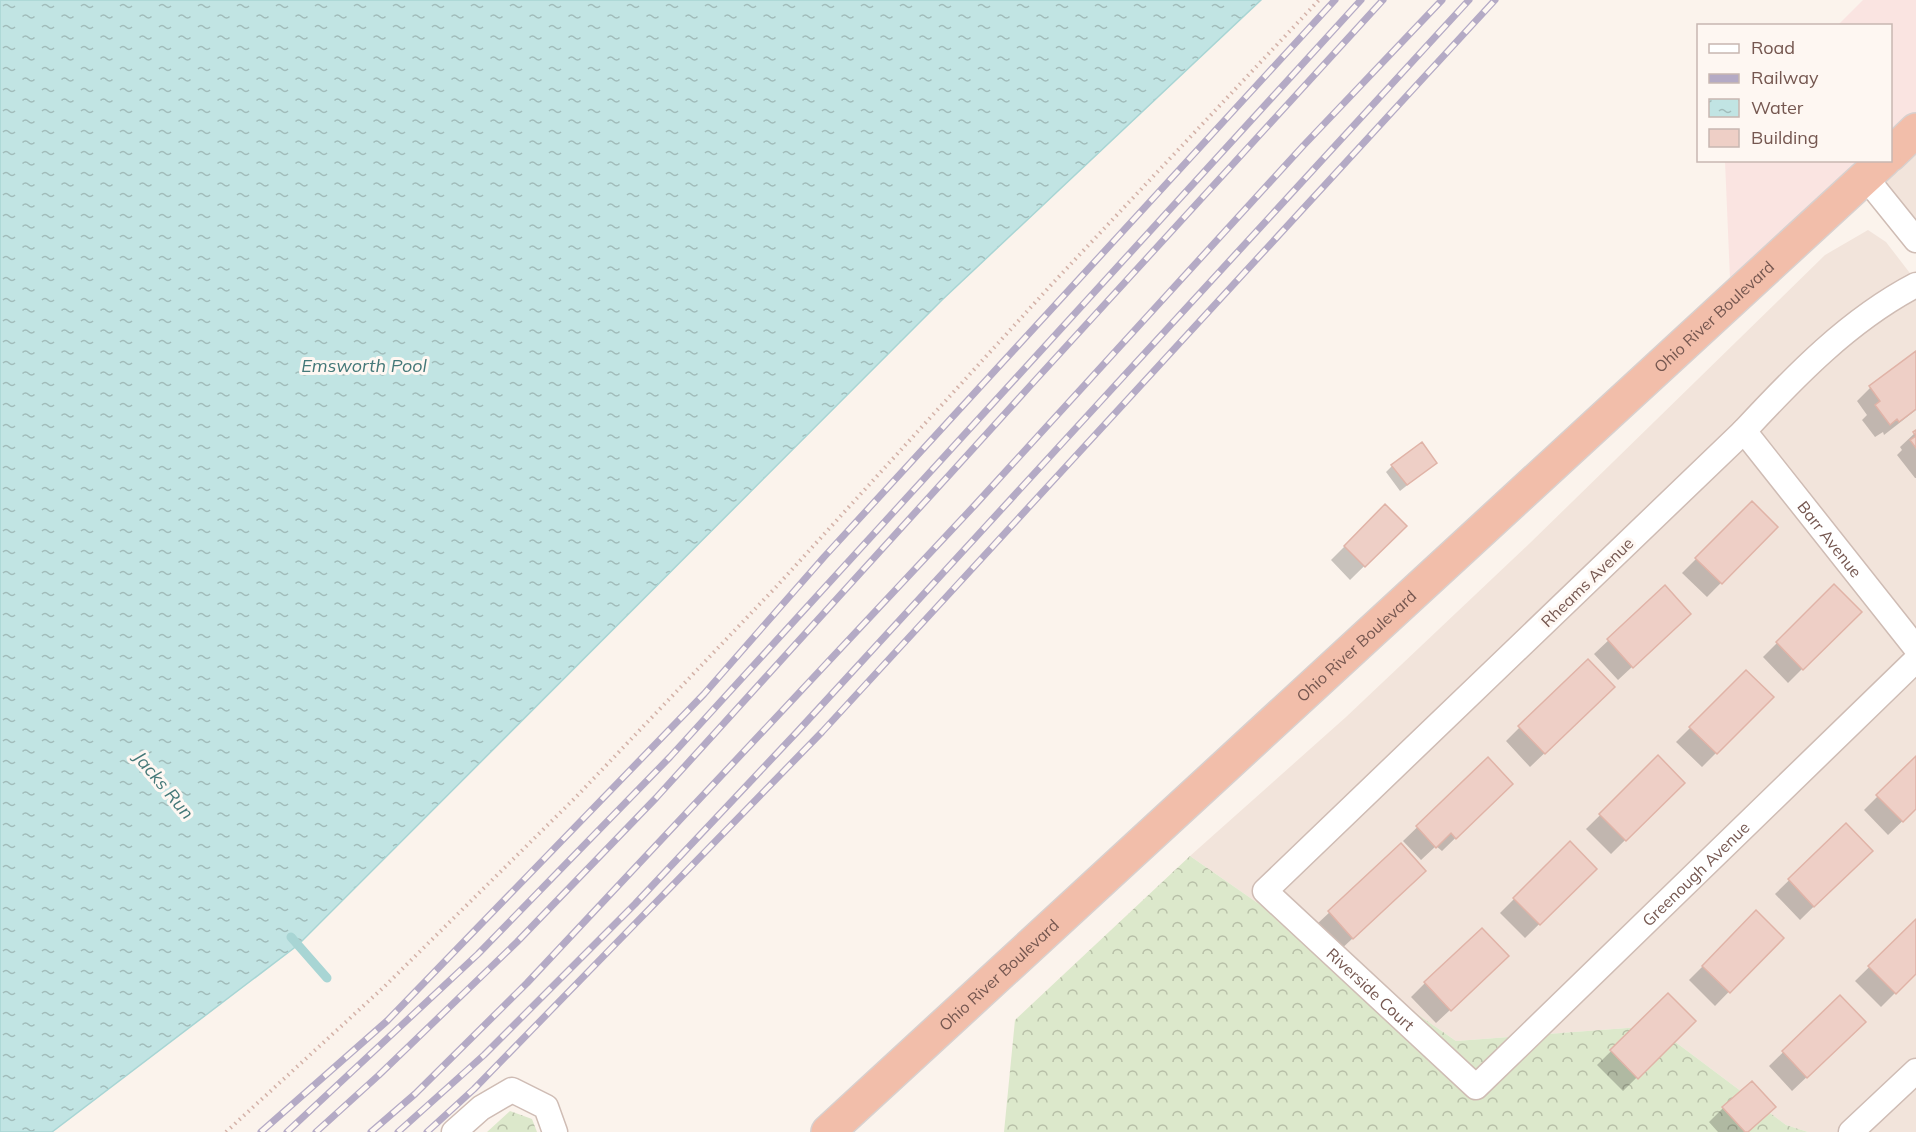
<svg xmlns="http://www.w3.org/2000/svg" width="1916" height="1132" font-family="Mulish,sans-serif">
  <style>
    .residential { fill: #f2e4db }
    .commercial { fill: #fae4e1 }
    .forest { fill: url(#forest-crowns) }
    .water { fill: url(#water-ripples); stroke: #a8d5d4; stroke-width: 1.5 }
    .shadow { fill: #0003 }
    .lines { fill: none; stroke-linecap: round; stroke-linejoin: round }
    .stream { stroke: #a8d5d4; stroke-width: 9 }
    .building { fill: #eecfc6; stroke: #e0b3a7; stroke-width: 1.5 }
    .minor-casing { stroke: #cfbcb4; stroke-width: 27 }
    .trunk-casing { stroke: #d8d0ce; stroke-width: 36 }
    .path { stroke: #d4b2a8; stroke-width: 4; stroke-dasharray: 1.5 4.5; stroke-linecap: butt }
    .minor { stroke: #fff; stroke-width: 24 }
    .trunk { stroke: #f2beaa; stroke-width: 33 }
    .rail-casing { stroke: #b4aac5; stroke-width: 7 }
    .rail { stroke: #fef7f2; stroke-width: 4.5; stroke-dasharray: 14; stroke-linecap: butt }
    .labels { text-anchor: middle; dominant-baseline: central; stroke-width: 6; stroke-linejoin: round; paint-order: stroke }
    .street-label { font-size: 16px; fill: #755750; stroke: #fef7f2 }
    .water-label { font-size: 18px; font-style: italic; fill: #447878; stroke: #fef7f2 }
  </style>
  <defs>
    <pattern id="forest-crowns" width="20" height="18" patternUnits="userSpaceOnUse" patternTransform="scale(1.5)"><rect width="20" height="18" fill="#dce8cb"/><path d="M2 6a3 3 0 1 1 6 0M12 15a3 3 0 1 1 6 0" fill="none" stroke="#b7bfa7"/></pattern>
    <pattern id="water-ripples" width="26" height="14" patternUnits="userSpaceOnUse" patternTransform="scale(1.5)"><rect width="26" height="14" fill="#c1e4e3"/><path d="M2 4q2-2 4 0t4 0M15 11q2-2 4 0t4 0" fill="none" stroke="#a1bcba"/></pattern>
  </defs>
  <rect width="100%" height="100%" fill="#fbf3ec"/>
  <path class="residential" d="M1916,130v110l-50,-62z
    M1868,230l18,12 30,39v851h-108l-22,-7 -132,-99 -198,15 -266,-185 156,-139 184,-174 295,-288z"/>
  <path class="commercial" d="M1863,0h53v130l-25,25 -1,-129h-53z
    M1725,161h159l-153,141z"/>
  <path class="forest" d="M1190,856l266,185 198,-15 132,99 22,7h-804l11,-112z
    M510,1111l22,8 5,13h-50z"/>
  <path class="water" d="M0,0h1261l-319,300 -644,645 -246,187h-52z"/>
  <path class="shadow" d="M1916,353v57l-32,25 -1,-3 -8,5 -13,-17 5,-5 -10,-14 13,-13z
    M1916,432v46h-1l-18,-23 5,-5 -2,-3z
    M1435,463l-35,28 -14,-19 6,-6z
    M1752,503l24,24 -69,70 -25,-24z
    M1385,506l20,20 -55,54 -19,-20z
    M1834,586l25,26 -71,71 -25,-26z
    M1665,587l10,40 -57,53 -24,-26z
    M1746,672l26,25 -70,70 -26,-25z
    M1599,701l-69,66 -24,-26 14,-14z
    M1658,758l25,25 -72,71 -25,-25z
    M1916,758v50l-28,27 -24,-25z
    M1488,759l23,25 -69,67 -6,-5 -15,14 -18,-19z
    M1846,825l11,39 -57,56 -25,-26z
    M1570,843l25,26 -70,69 -25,-25z
    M1401,845l9,40 -72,67 -23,-26z
    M1756,913l25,25 -66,68 -26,-26z
    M1916,921v51l-35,35 -26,-26z
    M1493,970l-57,53 -25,-26 14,-14z
    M1668,995l26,26 -71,70 -26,-26z
    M1840,997l10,39 -58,55 -23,-25z
    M1723,1108l25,24h-30l-9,-10z"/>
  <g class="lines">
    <path class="stream" d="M291,937l36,41"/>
  </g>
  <path class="building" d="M1916,351v58l-17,13 -2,-3 -7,6 -15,-20 5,-4 -11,-15z
    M1916,430v18l-6,-8 6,-4 -3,-4z
    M1422,442l15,21 -30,22 -16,-20z
    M1752,501l26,26 -56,57 -27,-26z
    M1385,504l22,22 -42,41 -21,-21z
    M1834,584l28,28 -59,58 -27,-28z
    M1665,585l26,29 -58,54 -26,-29z
    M1588,659l27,28 -70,67 -27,-28z
    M1746,670l28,27 -57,57 -28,-27z
    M1658,755l27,28 -59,58 -27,-27z
    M1916,756v53l-13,13 -27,-27z
    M1488,757l25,27 -57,55 -5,-6 -15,15 -20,-22z
    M1846,823l27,28 -59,56 -26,-28z
    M1570,841l27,28 -57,56 -27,-27z
    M1401,843l25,28 -73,68 -25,-28z
    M1756,910l28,28 -54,55 -28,-27z
    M1916,919v55l-20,20 -28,-28z
    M1482,928l27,28 -58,55 -27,-29z
    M1668,993l28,28 -58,58 -28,-29z
    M1840,995l26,27 -59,56 -25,-27z
    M1752,1081l24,26 -28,25h-3l-23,-25z"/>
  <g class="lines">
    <g class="minor-casing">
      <g id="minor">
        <path d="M1866,178l50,62"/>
        <path id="s1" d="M1916,285c-67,35 -121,91 -172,146l-479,460 211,196 440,-427"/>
        <path id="s2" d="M1744,431l172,217"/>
        <path d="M454,1132l27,-24 31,-18 34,17 9,25"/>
        <path d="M1851,1132l65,-61"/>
      </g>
    </g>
    <g class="trunk-casing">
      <g id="trunk">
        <path d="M1890,155l26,-25"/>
        <path id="s3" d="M828,1132l1056,-972"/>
      </g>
    </g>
    <path class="path" d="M226,1132l159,-146 191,-189 200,-210 276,-303 267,-284"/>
    <use href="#minor" class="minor"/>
    <use href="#trunk" class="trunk"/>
    <g class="rail-casing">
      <path id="rail" d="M261,1132l126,-111 317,-327 120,-137 511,-557
        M287,1132l191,-178 192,-197 691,-757
        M316,1132l63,-57 138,-133 139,-144 374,-412 353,-386
        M371,1132l44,-38 112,-111 448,-478 328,-359 139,-146
        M398,1132l86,-77 151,-151 162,-172 672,-732
        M427,1132l47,-43 348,-357 673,-732"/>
    </g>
    <use href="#rail" class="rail"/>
  </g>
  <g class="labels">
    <g class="street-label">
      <text stroke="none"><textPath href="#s3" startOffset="1204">Ohio River Boulevard</textPath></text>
      <text stroke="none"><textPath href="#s2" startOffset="138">Barr Avenue</textPath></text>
      <text transform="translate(1587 582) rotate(-44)">Rheams Avenue</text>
      <text stroke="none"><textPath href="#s3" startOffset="718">Ohio River Boulevard</textPath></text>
      <text stroke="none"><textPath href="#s1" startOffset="1485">Greenough Avenue</textPath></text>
      <text stroke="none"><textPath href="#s3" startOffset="232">Ohio River Boulevard</textPath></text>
      <text stroke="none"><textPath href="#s1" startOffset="1035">Riverside Court</textPath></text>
    </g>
    <g class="water-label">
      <text x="364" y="365">Emsworth Pool</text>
      <text transform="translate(164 785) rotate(50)">Jacks Run</text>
    </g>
  </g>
  <rect x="1697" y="24" width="195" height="138" fill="#fef7f2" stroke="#c7b7b1" stroke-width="1.5"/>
  <rect x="1709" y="44" width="30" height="9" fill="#ffffff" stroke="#c7b7b1" stroke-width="1.5"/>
  <text x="1751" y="54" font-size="18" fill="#755750">Road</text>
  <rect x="1709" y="74" width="30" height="9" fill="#b4aac5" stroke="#c7b7b1" stroke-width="1.5"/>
  <text x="1751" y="84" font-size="18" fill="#755750">Railway</text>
  <rect x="1709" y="99" width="30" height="18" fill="url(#water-ripples)" stroke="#c7b7b1" stroke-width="1.5"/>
  <text x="1751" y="114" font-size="18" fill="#755750">Water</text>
  <rect x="1709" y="129" width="30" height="18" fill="#eecfc6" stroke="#c7b7b1" stroke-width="1.5"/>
  <text x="1751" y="144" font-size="18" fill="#755750">Building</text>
</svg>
